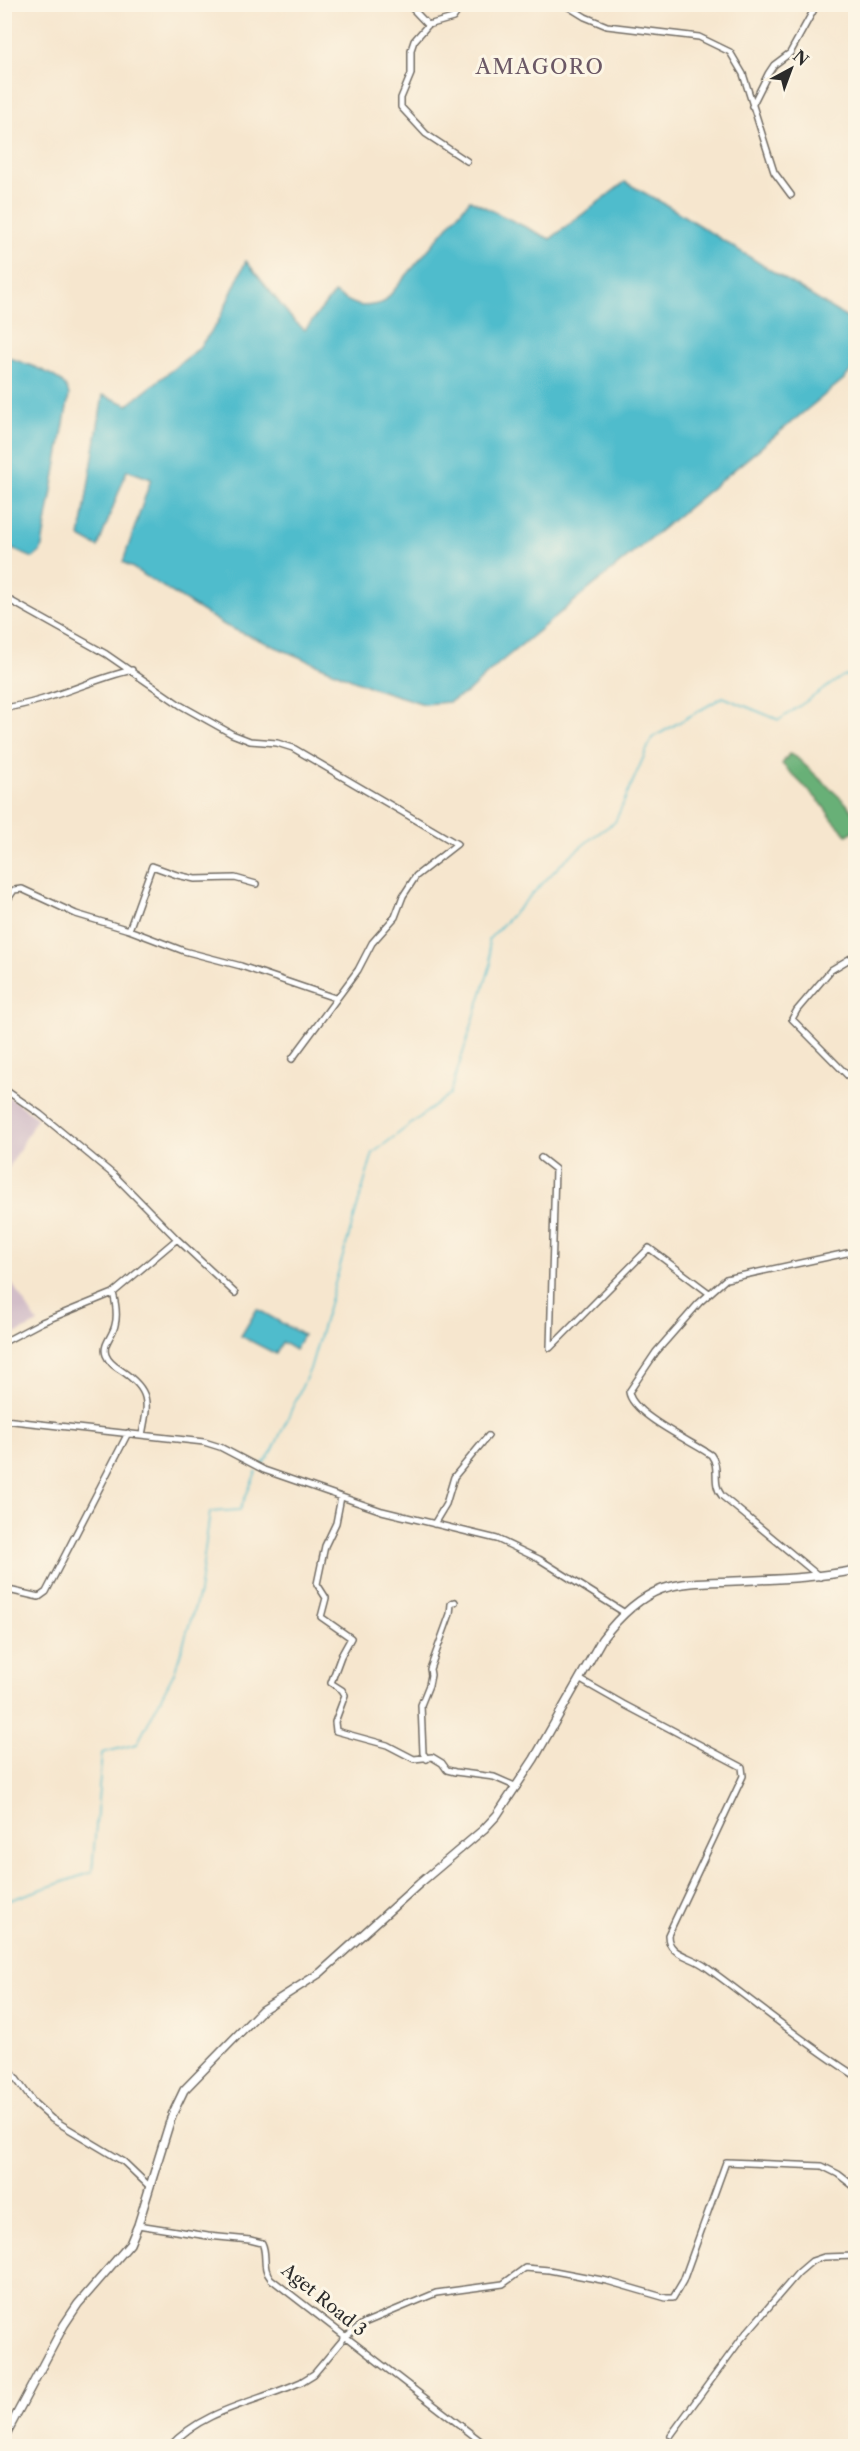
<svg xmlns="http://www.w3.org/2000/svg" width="860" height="2451" font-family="'Libre Caslon Text',serif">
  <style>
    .industrial { fill: #d2bdc8 }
    .forest { fill: #68b077; stroke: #4a6e51; stroke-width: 1.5 }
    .water { fill: #50bccc; stroke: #3e747c; stroke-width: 1.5 }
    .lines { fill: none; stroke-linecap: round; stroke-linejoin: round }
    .stream { stroke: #50bccc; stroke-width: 1.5 }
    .minor-casing { stroke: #726c64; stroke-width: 8 }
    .tertiary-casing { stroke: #726c64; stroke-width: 10 }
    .minor { stroke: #fff; stroke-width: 5 }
    .tertiary { stroke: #fff; stroke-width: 7 }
    .labels { text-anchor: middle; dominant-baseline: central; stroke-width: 6; stroke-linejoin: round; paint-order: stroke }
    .street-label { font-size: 18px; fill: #2b2b2b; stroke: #fcf5e5 }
    .quarter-label { font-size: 21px; letter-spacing: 1.5px; fill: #6c5966; stroke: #fcf5e5 }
  </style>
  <rect width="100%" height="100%" fill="#fcf5e5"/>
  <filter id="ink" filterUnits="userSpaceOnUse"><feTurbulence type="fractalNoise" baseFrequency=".0167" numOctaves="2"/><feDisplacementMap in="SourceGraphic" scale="12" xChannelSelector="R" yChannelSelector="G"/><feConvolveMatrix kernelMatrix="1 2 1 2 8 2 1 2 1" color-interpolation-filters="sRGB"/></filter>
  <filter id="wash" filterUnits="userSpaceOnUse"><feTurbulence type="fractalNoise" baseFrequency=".008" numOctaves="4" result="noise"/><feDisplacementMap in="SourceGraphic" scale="24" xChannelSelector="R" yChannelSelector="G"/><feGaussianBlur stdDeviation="1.35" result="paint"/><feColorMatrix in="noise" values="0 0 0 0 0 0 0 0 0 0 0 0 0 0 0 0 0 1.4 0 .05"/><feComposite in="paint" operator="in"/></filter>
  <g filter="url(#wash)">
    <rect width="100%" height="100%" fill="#f6e6ce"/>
    <path class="industrial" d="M5,1094l32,24 -32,57z
      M5,1273l33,50 -33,16z"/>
    <path class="forest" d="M789,754l7,3 50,46 9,12v15l-8,5 -14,-15 -12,-17 -39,-39z"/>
    <path class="water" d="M625,182l43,24 187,117v44l-11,12 -347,286 -29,27 -19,10 -25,2 -51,-16 -147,-62 -103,-64 28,-83 -24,-9 -29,77 -18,-10 23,-142 25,10 70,-56 19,-25 29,-63 47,59 12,10 29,-37c20,12 27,17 50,9l86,-102 80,39z
      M5,356c18,8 63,18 64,40l-27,150 -2,6 -7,6 -28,-12z
      M257,1309l46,26 -8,15 -13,-8 -6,12 -35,-18z"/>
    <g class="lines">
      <path class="stream" d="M262,1465l11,-15 37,-81 63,-216 77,-59 41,-130 -3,-24 77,-80 28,-23 22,-15 37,-84 71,-41 56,23 64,-44 13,-1
        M4,1902l88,-30 10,-119 35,-9 38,-73 24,-78 11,-81 30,-2 16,-38"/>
    </g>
  </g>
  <g filter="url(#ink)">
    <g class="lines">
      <g class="minor-casing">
        <path id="minor" d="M408,4l20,21
          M463,4l-10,14 -25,7 -14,16 -3,9v24l-10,24v9l25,27 41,27
          M564,4l21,13 22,9 92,11 31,15 13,22 31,98 17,23
          M752,106l16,-32 6,-9 16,-12 27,-49
          M4,597l102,57 74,51 52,29 18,7 27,2 16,5 164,96 -41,32 -13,20 -8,21 -23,26 -14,27 -66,89
          M4,708c45,-6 85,-28 128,-38
          M4,905l10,-15 8,-1 54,25 53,16 55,21 57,15 94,32
          M129,930l23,-64 25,9 18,4 40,-1 21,6
          M856,955l-25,15 -34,40 -5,9 64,65
          M4,1089l36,25 75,62 62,63 58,54
          M541,1158l14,11 -5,179 99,-100 60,45
          M113,1293c3,11 5,21 2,32 -2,11 -13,19 -9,30 3,8 10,12 16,16 30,20 26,33 20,64
          M4,1342l38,-20 71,-29 64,-54
          M4,1420l200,22 16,5 44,23 118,41 115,28 42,20 86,54
          M341,1497l-5,26 -11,23 -8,38 9,14 -5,19 30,21 -10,18 -10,27 11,7 3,5 -10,27 1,9 51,14 27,14 18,-2 10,6 5,7 8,2 39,5 23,10
          M434,1524l12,-20 8,-27 34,-41
          M820,1577l-98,-81c-11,-13 -1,-28 -11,-41 -18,-13 -79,-40 -82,-63l27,-40 43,-49 27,-24 130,-28
          M4,1589l35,8 7,-5 82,-159
          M579,1679l44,25 119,63 1,9 -75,159c0,21 23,20 38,32 50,36 97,76 150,109
          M427,1759l-4,-6 -2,-48 8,-20 2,-10 -1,-6 20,-55 1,-10 4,-2
          M4,2062l29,40 19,17 72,43 25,24
          M138,2225l70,11 42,4 12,3c6,12 -1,24 9,36l216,167
          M671,2435l71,-97 56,-65 14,-12 12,-4 32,-1
          M170,2446c34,-37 87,-44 131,-64l13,-8 31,-37 19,-14 72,-30 67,-9 22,-16 24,2 58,11 59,17h7l10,-17 43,-119 96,4 16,8 18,14"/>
      </g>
      <g class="tertiary-casing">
        <path id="tertiary" d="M4,2438l60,-113 14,-21 52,-60 8,-19 34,-110 12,-25 78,-80 58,-37 99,-89 65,-55 13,-14 37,-56 68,-120c16,-21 35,-41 60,-50 23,-8 50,-7 73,-8 41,-2 81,-3 121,-11"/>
      </g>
      <use href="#minor" class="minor"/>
      <use href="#tertiary" class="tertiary"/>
    </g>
  </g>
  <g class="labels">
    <g class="street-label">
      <text transform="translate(324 2300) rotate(39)">Aget Road 3</text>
    </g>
    <g class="quarter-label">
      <text x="540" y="66">AMAGORO</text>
    </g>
  </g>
  <rect width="860" height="2451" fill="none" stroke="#fcf5e5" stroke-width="24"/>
  <g transform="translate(791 69) rotate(41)" stroke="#fcf5e5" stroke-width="4.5" paint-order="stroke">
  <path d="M0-4.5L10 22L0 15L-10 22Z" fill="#2b2b2b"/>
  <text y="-9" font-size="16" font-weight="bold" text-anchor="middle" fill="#2b2b2b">N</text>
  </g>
</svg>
